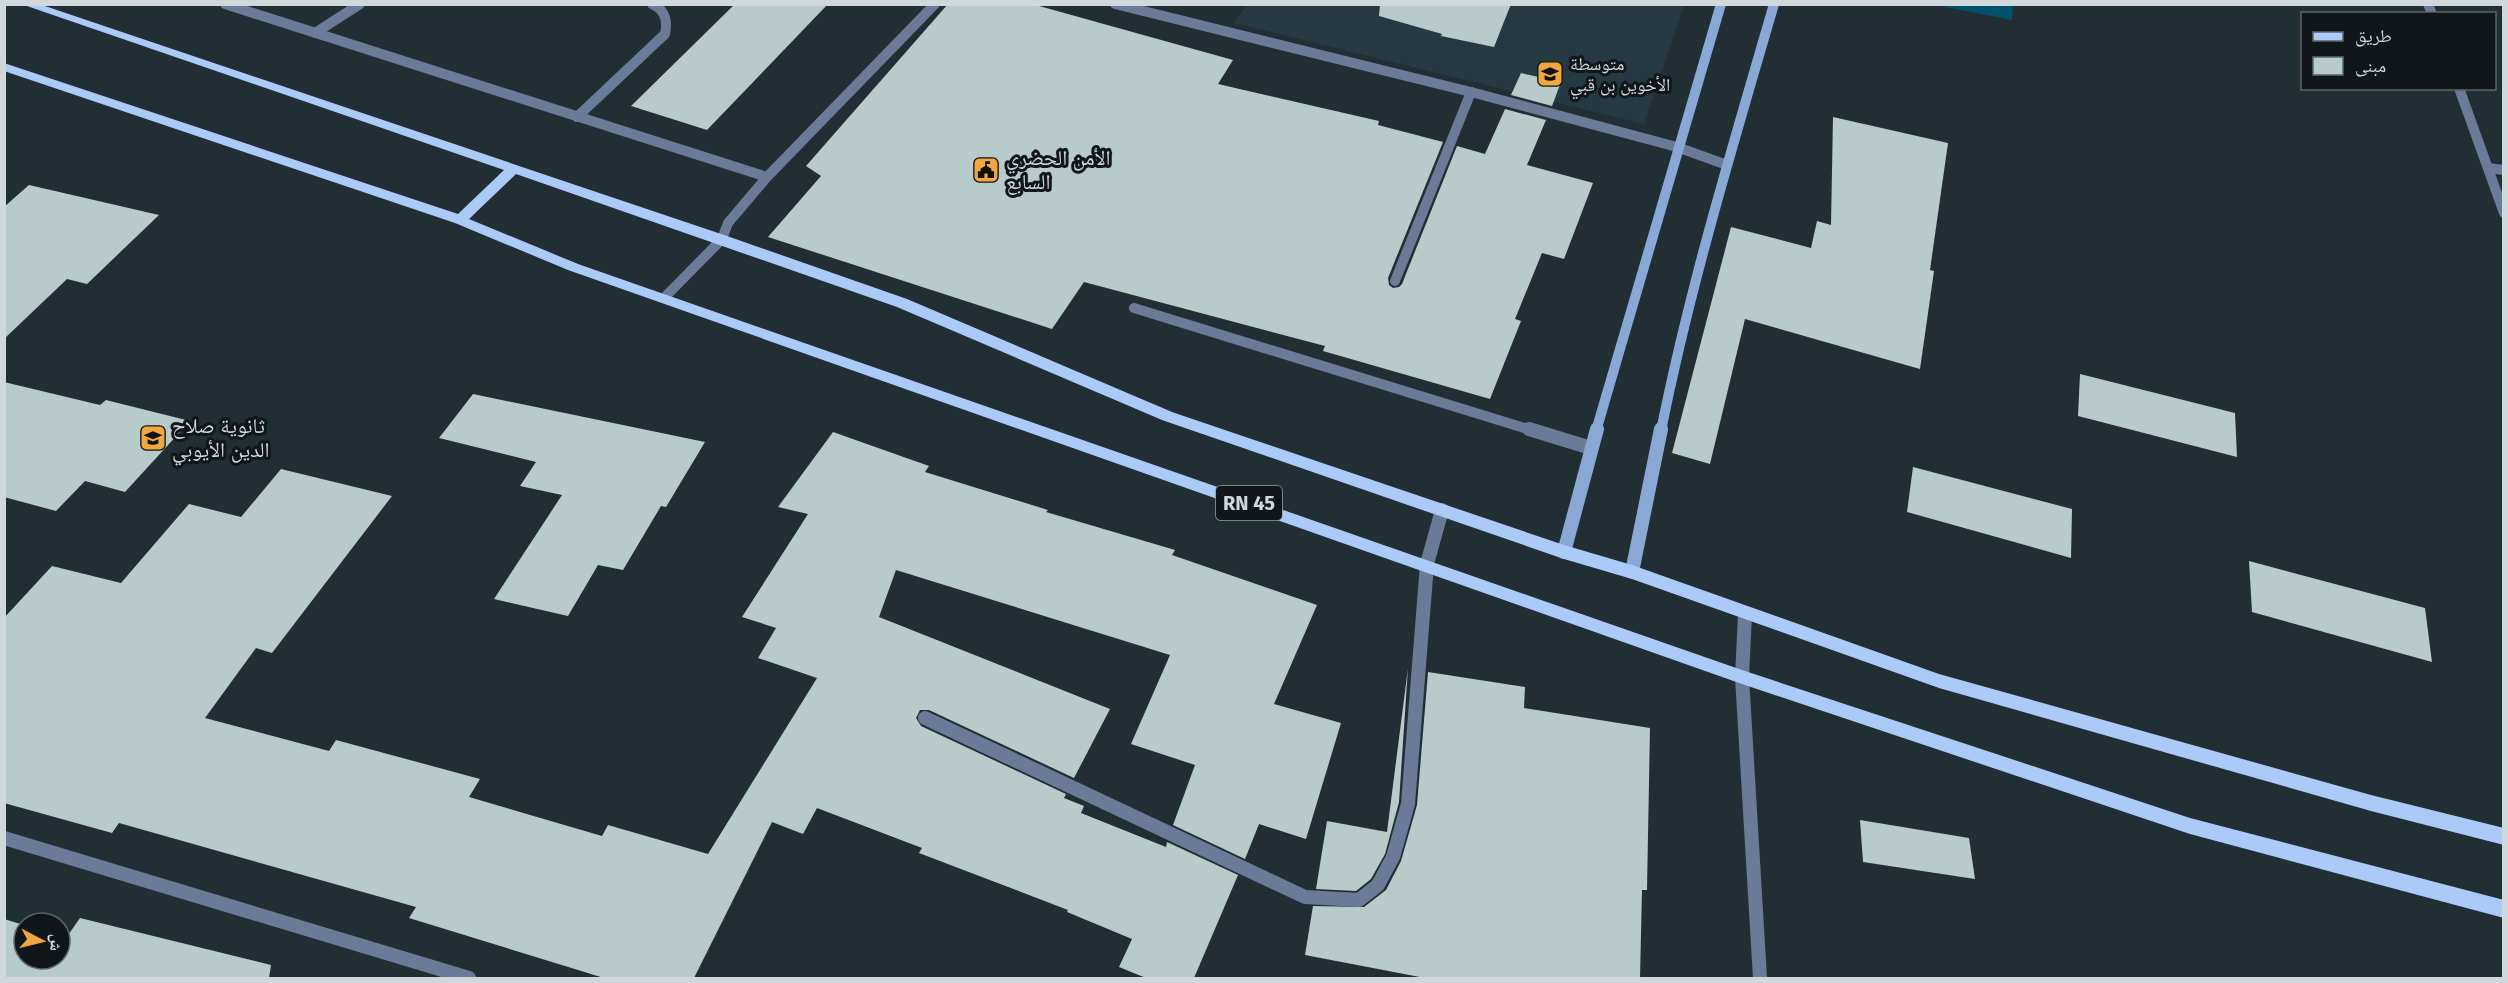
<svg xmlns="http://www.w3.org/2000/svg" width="2508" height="983" font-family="'Fira Sans','Noto Naskh Arabic',sans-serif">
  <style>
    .built { fill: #243942 }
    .green { fill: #005069 }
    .building { fill: #b7cbcb }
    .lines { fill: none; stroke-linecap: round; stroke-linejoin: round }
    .service-far1 { stroke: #697b97; stroke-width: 10 }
    .service { stroke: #697b97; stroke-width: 14 }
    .minor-far1 { stroke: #697b97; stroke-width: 10 }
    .minor { stroke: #697b97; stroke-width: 14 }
    .secondary-far1 { stroke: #8aa8d5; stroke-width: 10 }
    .secondary { stroke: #8aa8d5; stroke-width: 14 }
    .primary { fill: #abcaf8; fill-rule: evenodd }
    .labels { text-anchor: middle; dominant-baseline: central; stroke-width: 6; stroke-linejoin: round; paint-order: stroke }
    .far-poi-label { font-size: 18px; fill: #d0d8dc; stroke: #101619; text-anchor: start }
    .shield { fill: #101619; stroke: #969ea2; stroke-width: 1.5 }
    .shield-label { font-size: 20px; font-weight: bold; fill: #d0d8dc }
    .poi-label { font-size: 21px; fill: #d0d8dc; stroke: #101619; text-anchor: start }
  </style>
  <rect width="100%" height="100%" fill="#212f35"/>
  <path class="built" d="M1248,4l436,1 -40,119 -410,-101z"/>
  <path class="green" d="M1935,5h78l-1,15z"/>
  <path class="building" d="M735,4h93l-121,126 -76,-24z
    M948,4h84l201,56 -15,24 161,37 -1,4 65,17 -55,136 1,7 4,3 6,-1 3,-3 55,-138 28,8 20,-45 41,11 -19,45 66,18 -29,76 -22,-6 -27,66 6,2 -31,78 -167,-48 2,-5 -241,-64 -32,47 -284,-92 53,-61 -15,-10z
    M1380,4h131l-17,43 -53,-11 1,-2 -63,-18z
    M1521,73l40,9 -9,24 -41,-11z
    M1833,117l115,26 -18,127 4,1 -14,98 -175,-50 -35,145 -38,-11 59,-226 80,21 6,-27 14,4z
    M29,185l130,30 -72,69 -20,-5 -63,60v-132z
    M2080,374l155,39 2,44 -159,-41z
    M4,382l96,23 6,-5 84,21 -65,71 -40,-11 -29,30 -52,-14z
    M473,394l232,48 -39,65 -5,-1 -38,64 -25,-5 -30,51 -74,-17 68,-104 -42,-9 16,-24 -97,-24z
    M833,432l96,34 -4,6 123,38 -2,2 129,38 -3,5 145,50 -43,99 67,19 -35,116 -47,-15 -14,35 -72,-34 22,-60 -64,-21 39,-89 -274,-85 -17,47 231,92 -36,69 -145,-68h-9l-4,8 5,8 145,68 -2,4 20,8 -3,7 85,34 1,-5 71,33 -44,103h-48l-27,-11 13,-28 -65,-27 1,-2 -149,-57 3,-5 -105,-40 -14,26 -31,-12 -78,156h-90l-195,-60 7,-11 -297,-84 -7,10 -108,-30v-185l48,-52 69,17 68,-79 52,13 40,-48 111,27 -120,157 -16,-5 -51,70 124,33 7,-11 144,39 -11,18 133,39 6,-11 100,29 109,-176 -59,-20 18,-30 -34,-11 66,-103 -30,-7z
    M1913,467l159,42 -1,49 -164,-46z
    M2249,561l176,47 7,54 -180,-50z
    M1408,668l-9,134 -14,52 -14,25 -15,12 -40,-2 11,-68 60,11z
    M1428,672l97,15 -1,21 126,20 -3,162h-5l-2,88h-215l-120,-23 8,-49 51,1 22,-17 15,-29 16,-56z
    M1860,820l109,18 6,41 -112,-17z
    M80,918l191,47 -2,13h-265v-59l20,6v34h36v-23l6,2z"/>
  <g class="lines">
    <path class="service-far1" d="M1395,281l76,-189
      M1134,308l400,123"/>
    <path class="service" d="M1529,429l62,19
      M1745,614l-3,63 18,301"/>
    <path class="minor-far1" d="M225,4l542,173
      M1115,4l356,88 206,55 50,18
      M2428,4l4,10
      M315,33l45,-29
      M2459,88l45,125
      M577,117l88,-83c3,-14 0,-24 -13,-30
      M2488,168l16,2
      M664,298l58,-59 6,-16 39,-46 168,-173"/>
    <path class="minor" d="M925,718l380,179 54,3 19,-15 15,-28 15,-53 19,-240 15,-54
      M4,838l465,140"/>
    <path class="secondary-far1" d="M1596,431l125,-427
      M1661,431c29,-145 72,-286 113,-427"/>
    <path class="secondary" d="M1564,552l33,-123
      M1632,572l29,-143"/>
    <path class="primary" d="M21,4h18l688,232 180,63 265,113 392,133 68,20 307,109 432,121 133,33v17l-133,-34 -432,-123 -307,-109 -68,-20 -402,-139 -265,-113 -381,-133 -47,45 109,45 1164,406 448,148 314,82v18l-314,-84 -448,-150 -1174,-414 -113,-47 -451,-152v-8l454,151 46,-44z"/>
  </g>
  <defs>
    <g id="school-square" transform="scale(1.35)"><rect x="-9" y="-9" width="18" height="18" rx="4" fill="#efa73e" stroke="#101619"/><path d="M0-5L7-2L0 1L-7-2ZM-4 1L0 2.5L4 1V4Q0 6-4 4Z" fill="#111"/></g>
    <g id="civic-square" transform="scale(1.35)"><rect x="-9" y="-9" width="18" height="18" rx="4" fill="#efa73e" stroke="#101619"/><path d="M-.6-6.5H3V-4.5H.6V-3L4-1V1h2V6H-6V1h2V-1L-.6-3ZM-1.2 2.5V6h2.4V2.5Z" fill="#111"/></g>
  </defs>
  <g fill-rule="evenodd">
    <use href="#school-square" x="1550" y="74"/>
    <use href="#civic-square" x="986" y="170"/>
    <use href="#school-square" x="153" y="438"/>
  </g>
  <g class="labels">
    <g class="far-poi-label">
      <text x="1570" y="64">متوسطة<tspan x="1570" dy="21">الأخوين بن قبي</tspan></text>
    </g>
    <rect class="shield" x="1216" y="486" width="66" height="34" rx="4.5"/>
    <g class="shield-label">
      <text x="1249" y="503">RN 45</text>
    </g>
    <g class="poi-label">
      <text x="1006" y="158">الأمن الحضري<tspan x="1006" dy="24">السابع</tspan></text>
      <text x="172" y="426">ثانوية صلاح<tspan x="172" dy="24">الدين الأيوبي</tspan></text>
    </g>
  </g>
  <rect width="2508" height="983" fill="none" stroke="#d0d8dc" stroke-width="12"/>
  <rect x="2301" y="12" width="195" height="78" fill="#101619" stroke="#5d6467" stroke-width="1.5"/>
  <rect x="2313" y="32" width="30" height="9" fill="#abcaf8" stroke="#5d6467" stroke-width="1.5"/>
  <text x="2355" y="42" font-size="18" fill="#d0d8dc">طريق</text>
  <rect x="2313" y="57" width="30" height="18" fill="#b7cbcb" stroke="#5d6467" stroke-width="1.5"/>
  <text x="2355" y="72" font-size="18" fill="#d0d8dc">مبنى</text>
  <g transform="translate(42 941) rotate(97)"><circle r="28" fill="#101619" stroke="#5d6467" stroke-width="1.5"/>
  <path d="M0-4.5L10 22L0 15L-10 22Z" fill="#efa73e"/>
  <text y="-9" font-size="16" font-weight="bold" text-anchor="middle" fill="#d0d8dc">ش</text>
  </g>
</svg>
